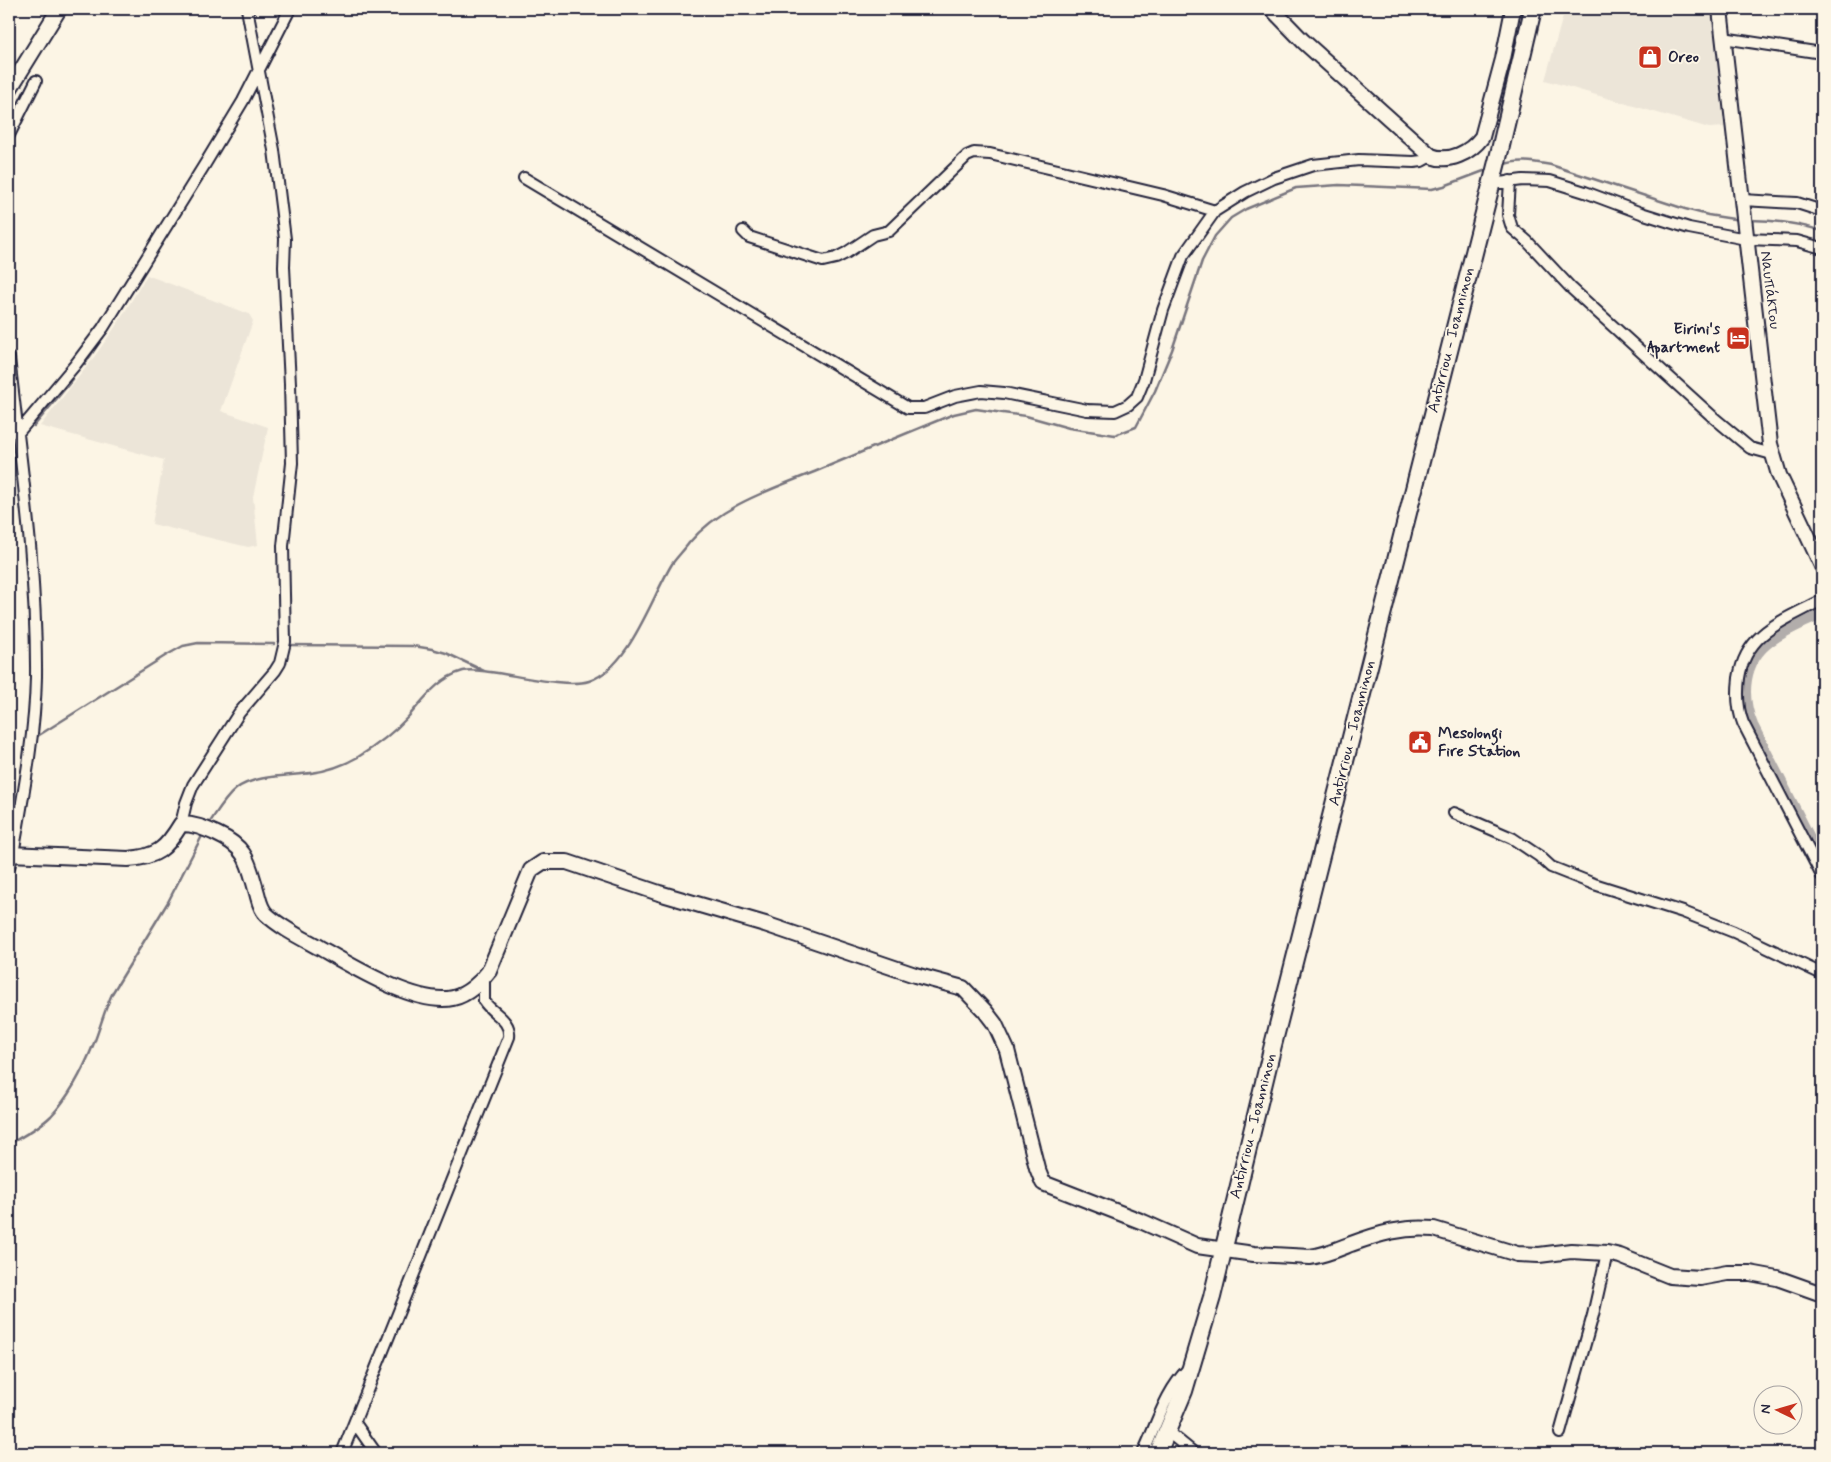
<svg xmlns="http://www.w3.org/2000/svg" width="1831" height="1462" font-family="Mynerve,sans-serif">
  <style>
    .built { fill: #ece5d8 }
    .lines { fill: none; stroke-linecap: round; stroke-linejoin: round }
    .stream { stroke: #78757e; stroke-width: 2.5 }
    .canal { stroke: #b2adab; stroke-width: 10 }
    .street-casing { stroke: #22223b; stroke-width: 14 }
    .secondary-casing { stroke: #22223b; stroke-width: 18 }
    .primary-casing { stroke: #22223b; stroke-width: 20 }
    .street { stroke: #fcf5e5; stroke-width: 10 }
    .secondary { stroke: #fcf5e5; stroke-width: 14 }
    .primary { stroke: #fcf5e5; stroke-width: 16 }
    .labels { text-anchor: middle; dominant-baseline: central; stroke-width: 4; stroke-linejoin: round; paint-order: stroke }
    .poi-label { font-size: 16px; font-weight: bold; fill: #22223b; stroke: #fcf5e5; text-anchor: start }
    .street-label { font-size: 16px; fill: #22223b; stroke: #fcf5e5 }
  </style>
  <rect width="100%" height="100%" fill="#fcf5e5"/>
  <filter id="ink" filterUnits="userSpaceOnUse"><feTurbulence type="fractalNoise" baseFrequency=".02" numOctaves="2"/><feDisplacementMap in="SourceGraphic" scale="10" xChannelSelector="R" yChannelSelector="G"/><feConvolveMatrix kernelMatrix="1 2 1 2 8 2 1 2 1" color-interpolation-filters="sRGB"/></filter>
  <g filter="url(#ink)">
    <path class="built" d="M1565,9h148l13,118 -17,1 -164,-48z
      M147,275l102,39 4,7 -32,90 47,16 -15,70 5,48 -10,2 -96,-23 12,-64 -124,-34 52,-66 26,-37z"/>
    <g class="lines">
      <path class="stream" d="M266,68l30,-59
        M1502,165c16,-6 32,-3 49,0l134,44 23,6 32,5
        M1750,220c25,0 48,3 72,11
        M85,364l33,-50 37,-61
        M34,426l39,-47
        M286,645l127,1 19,3 14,4 38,18
        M36,737l129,-81 18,-10 15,-3 76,1
        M208,825c9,-13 16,-26 28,-36 17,-14 53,-13 75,-16 16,-2 33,-8 47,-16 18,-11 36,-25 50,-40 16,-18 30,-39 55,-46 8,-2 18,0 27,1 25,3 78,16 99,9 41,-14 62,-83 83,-117 5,-7 12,-14 17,-21 33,-39 84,-54 130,-73 45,-19 90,-38 135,-56l22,-5 27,4 23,3 43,12 46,7 21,-8 19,-36 17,-41 30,-89 13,-25 16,-18 15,-9 50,-21 43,-3 93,4 12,-3 45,-17
        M9,1144c14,-8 30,-16 42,-28 19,-20 33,-48 43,-73 7,-18 11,-35 19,-51l55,-90 35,-68"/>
      <path class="canal" d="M1822,614c-17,9 -36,16 -51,27 -28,20 -30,55 -18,84l69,136"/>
      <g class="street-casing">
        <path id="street" d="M1723,38l99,15
          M9,135l27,-54
          M524,178l384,230h16l31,-12 26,-5 23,2 83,17 28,1 13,-6 9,-8 7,-17 19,-70 20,-54 32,-45 30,-19 29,-14 39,-13 46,-5 55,2 8,-1 9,-5
          M1510,181l-2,34 4,13 15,13 44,47 142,129 37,31 22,6
          M1491,184l32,-4 27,1 35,11 56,21 48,15 57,11 51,2 25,7
          M1742,200l55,3 25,8
          M743,231l6,6 74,24 13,-3 10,-5 27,-18 16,-4 78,-75 7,-3 16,1 173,41 52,16
          M9,358c12,106 28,212 27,319 -1,57 -13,120 -23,177l-4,13
          M17,434l58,-69 28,-37 102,-164 38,-63 47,-92
          M1822,600c-36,20 -76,31 -83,78 -2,16 -2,30 4,45l79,153
          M1454,813l58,25 27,18 12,11 43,17 89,28 51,20 88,42
          M181,824l5,-21 7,-18 46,-72 36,-42 5,-8 5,-21 -2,-96 9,-83 -2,-79 -6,-117 1,-28 -11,-89 -27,-141
          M355,1423l21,30
          M1168,1432l26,21
          M1560,1433l33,-118 14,-62
          M342,1453l167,-416c2,-18 -17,-23 -25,-36v-22
          M1143,1453c14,-29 22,-61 45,-84"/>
      </g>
      <g class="secondary-casing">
        <path id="secondary" d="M1272,9l31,32 128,115c18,7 39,-3 51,-19l21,-78 10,-50
          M1720,9l50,435 9,31 43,91
          M9,90l50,-81
          M9,854l119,5c29,-2 38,-10 53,-35 13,0 23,4 36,10 31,14 31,29 40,59 2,7 3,15 9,21 15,14 36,24 54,34 32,18 96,58 133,50 14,-3 28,-16 36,-27l42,-101 12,-8h24l92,31 106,31 150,51 48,13 22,23 10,13 12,26 30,118 6,15 100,39 54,24 57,8 56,3c15,-2 26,-7 41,-13 27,-10 53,-18 83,-15l83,25 22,1 32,-4 36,2 13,3 50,20 30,2 27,-5h23l27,5 45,16"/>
      </g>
      <g class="primary-casing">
        <path id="primary" d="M1158,1453l26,-62 28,-94 61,-252 227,-895 33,-141"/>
      </g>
      <use href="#street" class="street"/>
      <use href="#secondary" class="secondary"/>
      <use href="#primary" class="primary"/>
    </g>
  </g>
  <defs>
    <g id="shop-square" transform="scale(1.25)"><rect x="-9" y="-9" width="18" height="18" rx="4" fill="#c8321e" stroke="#fcf5e5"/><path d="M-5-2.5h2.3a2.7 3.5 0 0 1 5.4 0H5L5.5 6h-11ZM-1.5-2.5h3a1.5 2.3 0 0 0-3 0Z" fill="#fff"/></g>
    <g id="hotel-square" transform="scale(1.25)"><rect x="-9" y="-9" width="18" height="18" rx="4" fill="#c8321e" stroke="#fcf5e5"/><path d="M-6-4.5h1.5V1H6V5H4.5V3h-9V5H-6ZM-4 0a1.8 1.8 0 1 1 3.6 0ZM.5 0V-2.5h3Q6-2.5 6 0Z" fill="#fff"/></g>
    <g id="civic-square" transform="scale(1.25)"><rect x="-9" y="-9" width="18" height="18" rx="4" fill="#c8321e" stroke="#fcf5e5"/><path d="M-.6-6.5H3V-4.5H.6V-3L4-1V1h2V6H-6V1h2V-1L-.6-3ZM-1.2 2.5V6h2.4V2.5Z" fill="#fff"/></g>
  </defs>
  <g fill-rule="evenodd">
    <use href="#shop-square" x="1650" y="57"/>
    <use href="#hotel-square" x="1738" y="338"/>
    <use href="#civic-square" x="1420" y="742"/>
  </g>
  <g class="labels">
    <g class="poi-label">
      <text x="1668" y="57">Oreo</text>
      <text x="1720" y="329" text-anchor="end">Eirini's<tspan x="1720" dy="18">Apartment</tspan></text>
      <text x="1438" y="733">Mesolongi<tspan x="1438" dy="18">Fire Station</tspan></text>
    </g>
    <g class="street-label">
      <text transform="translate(1770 290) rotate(83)">Ναυπάκτου</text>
      <text transform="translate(1451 340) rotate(-76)">Antirriou - Ioanninon</text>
      <text transform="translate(1352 733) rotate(-76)">Antirriou - Ioanninon</text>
      <text transform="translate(1253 1126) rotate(-76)">Antirriou - Ioanninon</text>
    </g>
  </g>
  <rect width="1831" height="1462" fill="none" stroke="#fcf5e5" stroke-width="30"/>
  <rect x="15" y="15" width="1801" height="1432" fill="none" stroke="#22223b" stroke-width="2" filter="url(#ink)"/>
  <g transform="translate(1778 1410) rotate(275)"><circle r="24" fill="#fcf5e5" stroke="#a5a1a1"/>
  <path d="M0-4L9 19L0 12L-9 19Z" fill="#c8321e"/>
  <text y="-8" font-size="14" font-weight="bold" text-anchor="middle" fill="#22223b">N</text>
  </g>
</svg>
